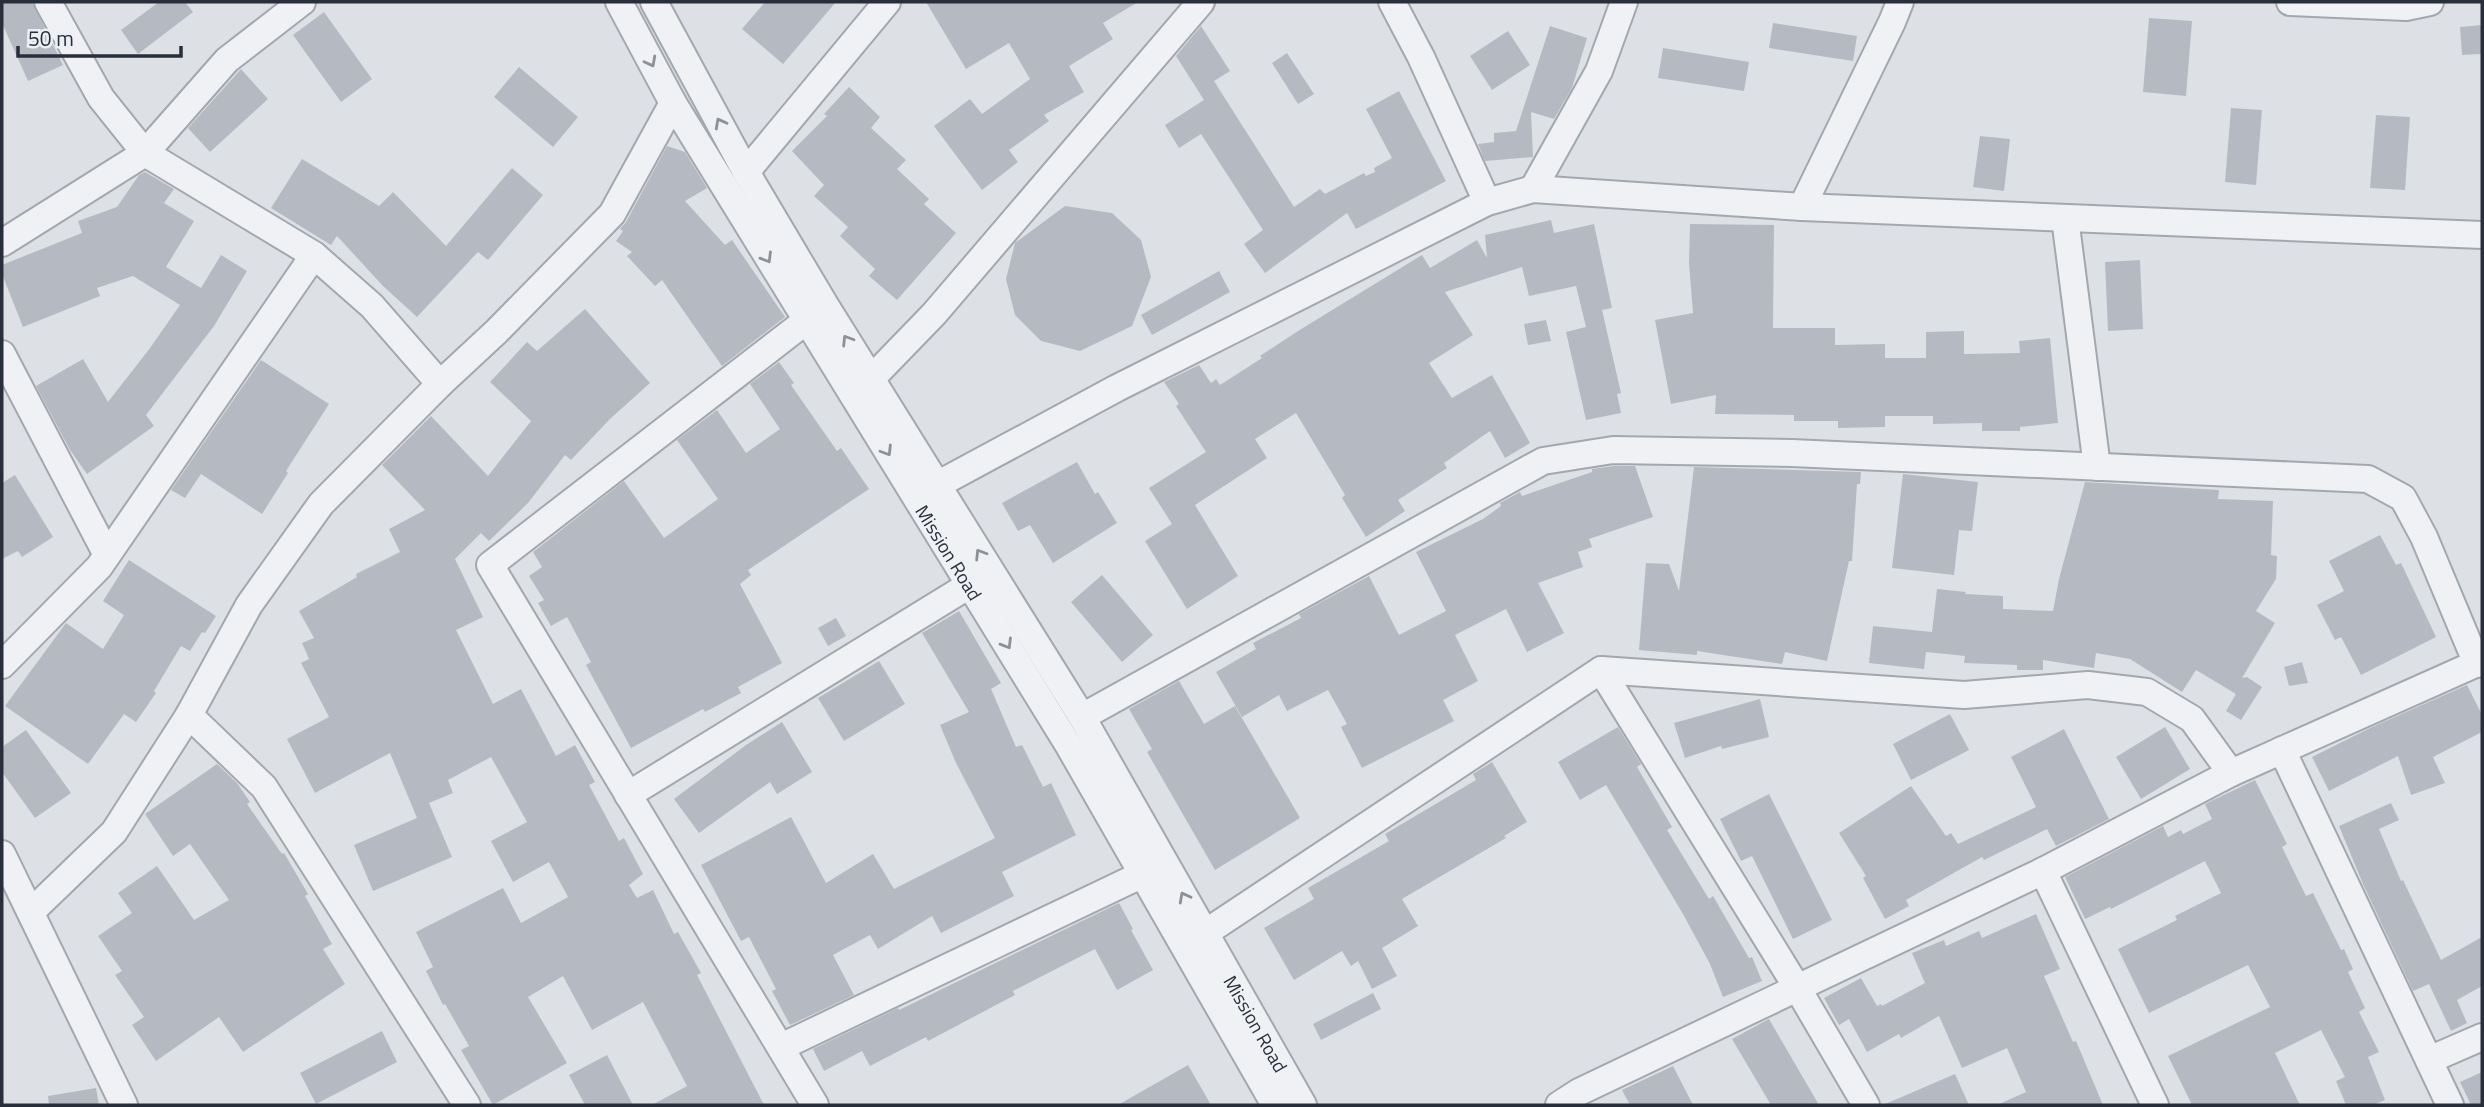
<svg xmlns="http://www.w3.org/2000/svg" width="2484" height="1107" font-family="'Titillium Web',sans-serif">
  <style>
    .building { fill: #b5bac2 }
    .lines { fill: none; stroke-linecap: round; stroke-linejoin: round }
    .minor-casing { stroke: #a3a8af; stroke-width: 30 }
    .minor { stroke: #eff1f4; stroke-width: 26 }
    .oneway { stroke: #8c9098 }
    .labels { text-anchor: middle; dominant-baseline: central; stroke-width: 5; stroke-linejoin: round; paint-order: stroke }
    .street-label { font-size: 19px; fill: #282f3b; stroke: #eceff4 }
  </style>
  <rect width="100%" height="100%" fill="#dde1e6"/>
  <path class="building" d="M2,2h30l31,63 -35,16 -26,-58z
    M159,2h26l8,10 -55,42 -17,-24z
    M765,2h71l-53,62 -41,-35z
    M926,2h212l-35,21 10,16 -44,27 15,26 -40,23 5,6 -40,29 9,12 -36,28 -48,-64 36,-27 12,15 48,-35 -21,-36 -43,26z
    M324,12l48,67 -31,23 -48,-67z
    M2149,18l43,3 -6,75 -43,-4z
    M1773,23l84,13 -4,25 -84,-13z
    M2482,25v29l-20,1 -2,-28z
    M1201,26l29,45 -16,10 80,126 26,-18 5,5 39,-21 2,3 9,-4 -1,-4 18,-10 -26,-49 33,-18 47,90 -90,48 -9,-16 -82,60 -21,-29 19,-14 -62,-96 -22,14 -14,-23 39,-25 -28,-44z
    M1550,26l37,12 -15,50 -18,31 -23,-7 2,45 -48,4 -7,-17 16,-2v-9l22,-2z
    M1508,31l22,34 -38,25 -22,-34z
    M1663,48l86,14 -5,29 -86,-13z
    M1287,53l27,41 -16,10 -26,-41z
    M519,67l59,50 -25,30 -59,-50z
    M241,69l27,30 -58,53 -22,-24z
    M849,87l31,30 -9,11 35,32 -9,9 32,30 -5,5 32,29 -59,67 -28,-24 6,-7 -35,-33 8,-9 -34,-31 10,-11 -32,-34 35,-35 -3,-2z
    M2231,108l31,2 -6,75 -31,-3z
    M2376,115l34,2 -5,73 -35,-2z
    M1980,136l30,3 -6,52 -31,-4z
    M667,146l18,6 22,36 -22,13 40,44 7,-5 53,77 -63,49 -60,-86 -7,6 -28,-30 5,-4 -16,-11 7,-10 -3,-2 6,-7z
    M302,159l77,47 14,-14 53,54 66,-78 31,27 -55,65 -10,-8 -61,65 -34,-31 -46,-50 -6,9 -60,-37z
    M145,172l29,17 -10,14 30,18 -28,46 35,21 20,-33 26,16 -33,55 -68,89 8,11 -67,48 -17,-24 -34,-64 47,-27 25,43 42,-54 30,-43 -47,-29 -36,12 3,8 -77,31 -21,-53v-9l80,-32 -4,-12 39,-14 22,-32z
    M1065,206l47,7 29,27 10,37 -19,49 -52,25 -39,-10 -26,-26 -9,-36 9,-36z
    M1551,220l3,13 40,-9 18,84 -10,2 19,83 -4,1 4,19 -35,7 -20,-88 20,-5 -10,-41 -47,10 -7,-29 -77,25 28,43 -44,28 23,35 40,-23 38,68 -25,15 -15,-27 -46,32 3,5 -49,32 7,11 -39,26 -24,-39 3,-3 -49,-82 -41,26 12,19 -72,47 43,71 -51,33 -42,-68 27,-17 -23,-36 57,-36 -30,-46 3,-2 -15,-22 35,-17 12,18 5,-4 4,6 42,-27 -2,-2 38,-25 124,-76 8,13 47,-28 10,18 -2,-23z
    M1690,224l84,1 -1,103h62v17l50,-1v14h41v-26l38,-1v23l56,-1 -1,-12 31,-3 8,85 -38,4v4h-38v-8l-49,1v-8h-48v11l-47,1v-7h-44v-6l-79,-1 1,-19 -45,9 -16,-84 38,-7 -4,-50z
    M2140,260l3,69 -35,2 -3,-69z
    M1219,271l11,21 -78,43 -11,-20z
    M585,309l65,74 -40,36 -39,41 -6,-5 -37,48 -39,38 -8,-8 -26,26 28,58 -27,13 37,74 28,-15 35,67 19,-11 20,37 -6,3 30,56 5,-3 19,36 -14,11 8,13 16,-8 21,44 4,-2 23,41 -4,2 67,130h-112l35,-19 -44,-84 -51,28 -29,-54 -35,21 39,66 -74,42 -32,-55 8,-4 -24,-42 -2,1 -17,-34 7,-4 -17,-35 87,-44 18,35 47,-26 -19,-35 -36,20 -22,-41 36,-19 -36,-65 -43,23 5,13 -24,10 23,54 -79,34 -19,-46 63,-27 -27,-65 -75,40 -28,-54 42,-22 -28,-54 8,-4 -7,-16 12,-5 -15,-27 58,-34 -1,-3 44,-22 -11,-23 36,-19 -43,-45 49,-49 57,60 43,-55 -41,-39 37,-40 10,9z
    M1546,320l5,21 -23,4 -4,-21z
    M261,360l68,44 -43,67 2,2 -26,41 -61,-40 -16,24 -14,-8z
    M779,362l15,21 -3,2 46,66 4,-3 28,41 -121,81 3,5 -11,9 42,79 -44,24 3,6 -36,19 -2,-3 -72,39 -45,-83 5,-3 -24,-45 -16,9 -13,-23 6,-3 -15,-24 13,-9 -9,-15 91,-71 40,57 54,-39 -41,-59 40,-30 29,43 34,-24 -30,-45z
    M1077,462l18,32 3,-2 19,31 -64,40 -23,-38 -12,6 -16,-28z
    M1614,466h21l18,51 -64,22 3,8 -14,5 5,15 -45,16 26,50 -37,19 -21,-43 -51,26 23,46 -35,19 11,21 -92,47 -21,-41 6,-3 -19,-34 -41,21 -8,-16 -37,22 -26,-45 40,-23 -3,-6 48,-25 -2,-4 70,-38 30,59 47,-24 -30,-59 67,-33 18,-13 -1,-3 20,-11 2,4 70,-24v-3z
    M1694,467l167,5 -1,12h-3l-5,77h-3l-22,100 -42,-9 -3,12 -85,-13v4l-58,-5 7,-87 23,1 10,27z
    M1903,474l75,8 -6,49 -13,-1 -5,45 -62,-7z
    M15,475l38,62 -31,20 -4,-6 -16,8v-76z
    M2085,482l134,8 -1,9 55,2 -2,54 6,1 -1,23 -20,32 19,12 -33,55 5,-1 15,10 -21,33 -15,-9 10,-17 -40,-24 -14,22 -52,-33 -34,-6 -2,15 -51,-8v10h-26v-5l-53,-2 1,-7 -39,-4 -2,17 -55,-6 4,-37 59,6 5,-43 29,3 -1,2 38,2v13l50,2 6,-32z
    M2380,535l16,30 5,-2 35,74 -75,38 -20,-38 -6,3 -18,-35 27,-14 -15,-30z
    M129,560l87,56 -11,17 -3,-1 -12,19 -9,-5 -27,45 2,2 -20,29 -12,-8 -36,50 -83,-58 61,-83 37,26 21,-34 -21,-14z
    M1102,575l51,60 -31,27 -51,-60z
    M959,611l42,72 -10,6 25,58 6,-2 21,42 8,-4 25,52 -74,37 12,24 -73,37 -9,-17 -54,33 -8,-14 -37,20 21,40 -64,30 -18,-34 4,-2 -27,-52 -8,4 -40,-76 90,-48 35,66 47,-29 21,35 101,-51 -39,-75 -16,-38 29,-13 -47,-79z
    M836,618l10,18 -18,10 -10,-18z
    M879,661l26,43 -61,37 -26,-43z
    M2302,662l6,21 -19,3 -5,-19z
    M1179,681l25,43 31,-18 65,112 -85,52 -68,-118 5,-3 -23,-40z
    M2467,685l15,30v17l-49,25 12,26 -34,12 -13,-39 -69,35 -17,-34 58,-29z
    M1760,699l9,38 -47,12 -1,-3 -36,12 -11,-35z
    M1950,714l19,36 -58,30 -18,-36z
    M782,722l30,50 -35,22 -7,-12 -71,51 -25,-34 72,-54z
    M1618,727l23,37 -4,3 35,60 -5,3 42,69 4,-3 36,62 3,-1 10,24 -39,16 -13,-33 -27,-50 -77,-129 -26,15 -22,-38z
    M2165,727l25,42 -49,30 -25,-42z
    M2064,729l45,90 -53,27 -9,-17 -63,31 -2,-3 -76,43 3,6 -24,13 -22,-41 3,-2 -27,-43 72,-47 35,50 5,-3 7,11 78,-37 -25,-50z
    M26,730l45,63 -36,25 -33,-46v-25z
    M1492,762l35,60 -23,14 2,2 -104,61 16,27 -36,22 15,28 -25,13 -14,-28 -7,5 -9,-15 -48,29 -30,-52 50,-29 -6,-11 81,-47 -4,-7 91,-54 -3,-6z
    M217,764l20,19 13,19 -3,2 35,50 2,-1 24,41 -3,2 27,48 -9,5 22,35 -102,68 -24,-35 -63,44 -24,-36 12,-8 -29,-42 7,-4 -24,-35 34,-23 -14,-20 39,-27 37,54 35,-20 -39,-56 -17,12 -28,-42z
    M2255,780l32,64 -5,3 24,49 7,-3 28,57 3,-1 9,20 -5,3 17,36 -6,4 20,40 -11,5 17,43 -12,5h-27l-10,-24 9,-4 -24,-47 -46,23 25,52h-108l-24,-49 102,-49 -22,-42 -99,48 -31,-64 59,-29 -2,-4 46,-23 -16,-32 -94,48 -1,-2 -25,12 -20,-42 98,-51 5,11 13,-7 2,4 29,-15 -7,-15z
    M1769,794l63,126 -39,19 -41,-83 -11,5 -21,-42z
    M2391,803l8,17 -20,9 22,52 2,-1 38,80 41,-23v49l-25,14 10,23 -16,8 -22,-47 -16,7 -50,-107 -24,-58z
    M1119,903l14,26 -2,1 22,40 -36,20 -22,-41 -82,42 2,4 -87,46 -2,-4 -56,29 -8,-15 -38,20 -11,-22 85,-41 1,2z
    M2036,914l24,55 -16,7 29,66 3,-1 27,64h-106l29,-13 -19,-44 -45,20 -23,-52 -38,22 -2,-4 -32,18 -18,-33 -10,6 -15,-27 37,-20 16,28 4,-2 1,2 43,-23 -13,-30 32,-13 2,6 33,-15 3,7z
    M1373,993l8,16 -60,31 -8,-16z
    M1769,1019l50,86h-48l-39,-66z
    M382,1031l15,31 -81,42 -16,-31z
    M607,1055l26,50h-48l-16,-30z
    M1188,1065l23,40h-93z
    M1673,1066l20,39h-63l-8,-15z
    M2482,1072v33h-11l-11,-23z
    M1955,1074l14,31h-86z
    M96,1088l3,17h-50l-1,-9z"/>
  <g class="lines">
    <g class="minor-casing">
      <g id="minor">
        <path d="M48,2l53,96 44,55 169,102 58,51 68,78"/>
        <path id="s1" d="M619,2l54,101 396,643 206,359"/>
        <path id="s2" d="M654,2l92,170 79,133 257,412 221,388"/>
        <path d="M1392,2l29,55 66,145"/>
        <path d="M2290,2l116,5 24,-5"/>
        <path d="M746,172l141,-170"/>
        <path d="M1533,189l66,-118 25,-69"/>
        <path d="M1802,207l90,-185 8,-20"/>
        <path d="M2065,218l32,249"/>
        <path d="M2,243l143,-90 82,-93 75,-58"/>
        <path d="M806,321l-316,244 325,540"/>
        <path d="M2,354l105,201"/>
        <path d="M871,379l63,-65 267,-312"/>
        <path d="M937,485l180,-97 370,-186 46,-13 269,18 680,28"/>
        <path d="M2,665l97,-98 215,-312"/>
        <path d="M1601,670l197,319 68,116"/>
        <path d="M189,715l75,72 203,318"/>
        <path d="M1082,717l461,-256 70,-11 179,3 576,26 35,19 21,39 53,127"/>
        <path d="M2282,750l168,355"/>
        <path d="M628,795l343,-211"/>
        <path d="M2,854l122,251"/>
        <path d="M2043,871l112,234"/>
        <path d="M31,912l83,-80 75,-117 60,-110 72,-101 119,-120 56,-52 116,-118 61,-111"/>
        <path d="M1190,943l411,-273 363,25 124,-10 59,7 45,27 39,54"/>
        <path d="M781,1047l362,-173"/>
        <path d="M2429,1060l53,-23"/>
        <path d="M1559,1105l20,-13 464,-221 188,-98 251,-112"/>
      </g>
    </g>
    <use href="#minor" class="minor"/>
  </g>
  <defs><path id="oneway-chevron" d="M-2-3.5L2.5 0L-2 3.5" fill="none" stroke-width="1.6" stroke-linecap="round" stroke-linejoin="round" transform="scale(1.75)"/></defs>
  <g class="oneway">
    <use href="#oneway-chevron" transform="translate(651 62) rotate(62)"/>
    <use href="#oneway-chevron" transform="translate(720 123) rotate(-118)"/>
    <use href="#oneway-chevron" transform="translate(767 258) rotate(59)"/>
    <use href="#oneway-chevron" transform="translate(847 340) rotate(-122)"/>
    <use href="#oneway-chevron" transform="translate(887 451) rotate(58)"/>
    <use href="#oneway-chevron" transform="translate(980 554) rotate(-122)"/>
    <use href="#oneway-chevron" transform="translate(1007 644) rotate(59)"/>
    <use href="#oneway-chevron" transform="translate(1184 897) rotate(-118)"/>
  </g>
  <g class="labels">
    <g class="street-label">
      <text stroke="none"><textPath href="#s1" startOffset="642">Mission Road</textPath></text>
      <text stroke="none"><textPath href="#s2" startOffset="1186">Mission Road</textPath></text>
    </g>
  </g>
  <rect width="2484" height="1107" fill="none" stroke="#282f3b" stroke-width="7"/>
  <path d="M18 46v10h163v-10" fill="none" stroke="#282f3b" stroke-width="3.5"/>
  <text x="28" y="46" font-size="21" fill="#282f3b" stroke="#eceff4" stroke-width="5" paint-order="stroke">50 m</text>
</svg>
